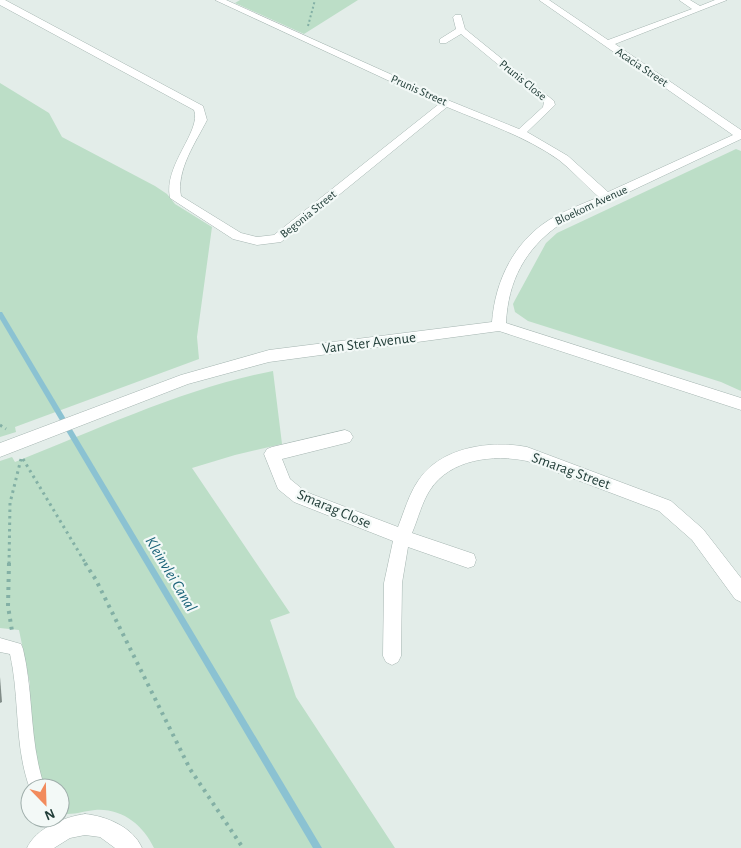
<svg xmlns="http://www.w3.org/2000/svg" width="741" height="848" font-family="'Alegreya Sans',sans-serif">
  <style>
    .green { fill: #bcdec7 }
    .lines { fill: none; stroke-linecap: round; stroke-linejoin: round }
    .stream { fill: #8bc2d2; fill-rule: evenodd }
    .lane-casing { stroke: #a5b5b1; stroke-width: 1 }
    .street-casing { stroke: #a5b5b1; stroke-width: 1 }
    .path-far2 { stroke: #83b0a5; stroke-width: 2; stroke-dasharray: 2 2.5; stroke-linecap: butt }
    .path-far1 { stroke: #83b0a5; stroke-width: 3; stroke-dasharray: 2.5 4; stroke-linecap: butt }
    .path { stroke: #83b0a5; stroke-width: 4; stroke-dasharray: 3 5; stroke-linecap: butt }
    .lane { fill: #fff; fill-rule: evenodd }
    .street { fill: #fff; fill-rule: evenodd }
    .shaded-wall { fill: #818c88 }
    .labels { text-anchor: middle; dominant-baseline: central; stroke-width: 4.5; stroke-linejoin: round; paint-order: stroke }
    .far-street-label { font-size: 12px; fill: #223e39; stroke: #f3f9f7 }
    .street-label { font-size: 15px; fill: #223e39; stroke: #f3f9f7 }
    .water-label { font-size: 16px; font-style: italic; fill: #1c647a; stroke: #f3f9f7 }
  </style>
  <rect width="100%" height="100%" fill="#e3ede9"/>
  <path class="green" d="M240,0h118l-54,34 -69,-31z
    M0,83l49,30 13,24 93,49 12,8 8,10 37,23 -15,110 2,22 -184,68 1,5 -16,5z
    M736,149l5,2v240l-20,-9 -193,-61 -13,-9 -2,-8 2,-4 31,-57 11,-10z
    M273,371l9,73 -47,11 -43,13 98,145 -20,7 26,77 99,151h-241c-11,-23 -32,-40 -59,-38 -12,1 -23,6 -35,3v-25h-20l-10,-52v-52l-11,-54 -19,-2v-167l12,-4 3,5c84,-33 170,-74 258,-91z"/>
  <g class="lines">
    <path class="stream" d="M0,312h2l320,536h-9l-313,-529z"/>
    <g class="lane-casing">
      <path id="lane" d="M0,638l21,6 2,5c11,46 6,94 22,139h-15v1c-16,-43 -10,-90 -20,-135l-10,-2z
        M60,815l9,16 -2,6 -6,2 -6,-2 -10,-19h15z"/>
    </g>
    <g class="street-casing">
      <path id="street" d="M0,0h5l198,106 4,14c-11,22 -31,50 -26,76l60,37 16,4 17,-2 165,-131 -224,-104h11l224,101 69,28 24,-22 1,-5 -83,-68 -15,9h-6v-4l16,-10 -3,-12 2,-2h6l4,14 89,72 1,4 -28,27 41,24 40,36 125,-57 -194,-135h10l59,40 84,-31 -13,-9h11l10,6 15,-6h12l-112,44 126,86v9l-182,86c-34,24 -51,56 -53,98l235,75v12l-242,-79 -230,31 -81,22 -188,73v-14l181,-68 88,-25 223,-28c3,-41 22,-80 57,-102 15,-9 33,-16 50,-23 -14,-12 -26,-26 -40,-37 -34,-24 -74,-37 -112,-53l-166,135 -24,3 -24,-6 -63,-41c-7,-33 32,-67 24,-88l-194,-105z
        M345,430l5,2 3,5 -3,5 -68,17 8,20 16,13 92,35c6,-15 11,-33 20,-46 22,-34 72,-41 109,-34l144,54 32,28 38,49v24l-6,-3 -43,-59 -33,-29 -132,-50c-34,-7 -77,-2 -97,29 -8,12 -12,29 -18,43l62,21 2,6 -2,6 -6,2 -60,-21 -6,36 -1,73 -3,6 -6,3 -6,-3 -3,-6 1,-73 9,-42 -99,-39 -16,-13 -14,-35 3,-5 5,-2z
        M85,814c21,2 48,13 57,34h-27l-15,-11 -15,-2 -15,3 -16,10h-27c9,-20 37,-31 58,-34z"/>
    </g>
    <path class="path-far2" d="M308,26l7,-26"/>
    <path class="path-far1" d="M0,425l6,4
      M23,459l63,105
      M9,564l1,-61 11,-44"/>
    <path class="path" d="M9,563l-1,43 4,25
      M85,563l11,17 94,189 53,79"/>
    <use href="#lane" class="lane"/>
    <use href="#street" class="street"/>
  </g>
  <path class="shaded-wall" d="M0,677l2,25 -2,1z"/>
  <g class="labels">
    <g class="far-street-label">
      <text transform="translate(642 67) rotate(34)">Acacia Street</text>
      <text transform="translate(523 80) rotate(39)">Prunis Close</text>
      <text transform="translate(419 90) rotate(24)">Prunis Street</text>
      <text transform="translate(591 205) rotate(-25)">Bloekom Avenue</text>
      <text transform="translate(308 214) rotate(-39)">Begonia Street</text>
    </g>
    <g class="street-label">
      <text transform="translate(369 343) rotate(-7)">Van Ster Avenue</text>
      <text transform="translate(571 471) rotate(20)">Smarag Street</text>
      <text transform="translate(334 509) rotate(23)">Smarag Close</text>
    </g>
    <g class="water-label">
      <text transform="translate(171 574) rotate(59)">Kleinvlei Canal</text>
    </g>
  </g>
  <g transform="translate(45 803) rotate(157)"><circle r="24" fill="#f3f9f7" stroke="#9faeab"/>
  <path d="M0-4L9 19L0 12L-9 19Z" fill="#f28b5c"/>
  <text y="-8" font-size="14" font-weight="bold" text-anchor="middle" fill="#223e39">N</text>
  </g>
</svg>
